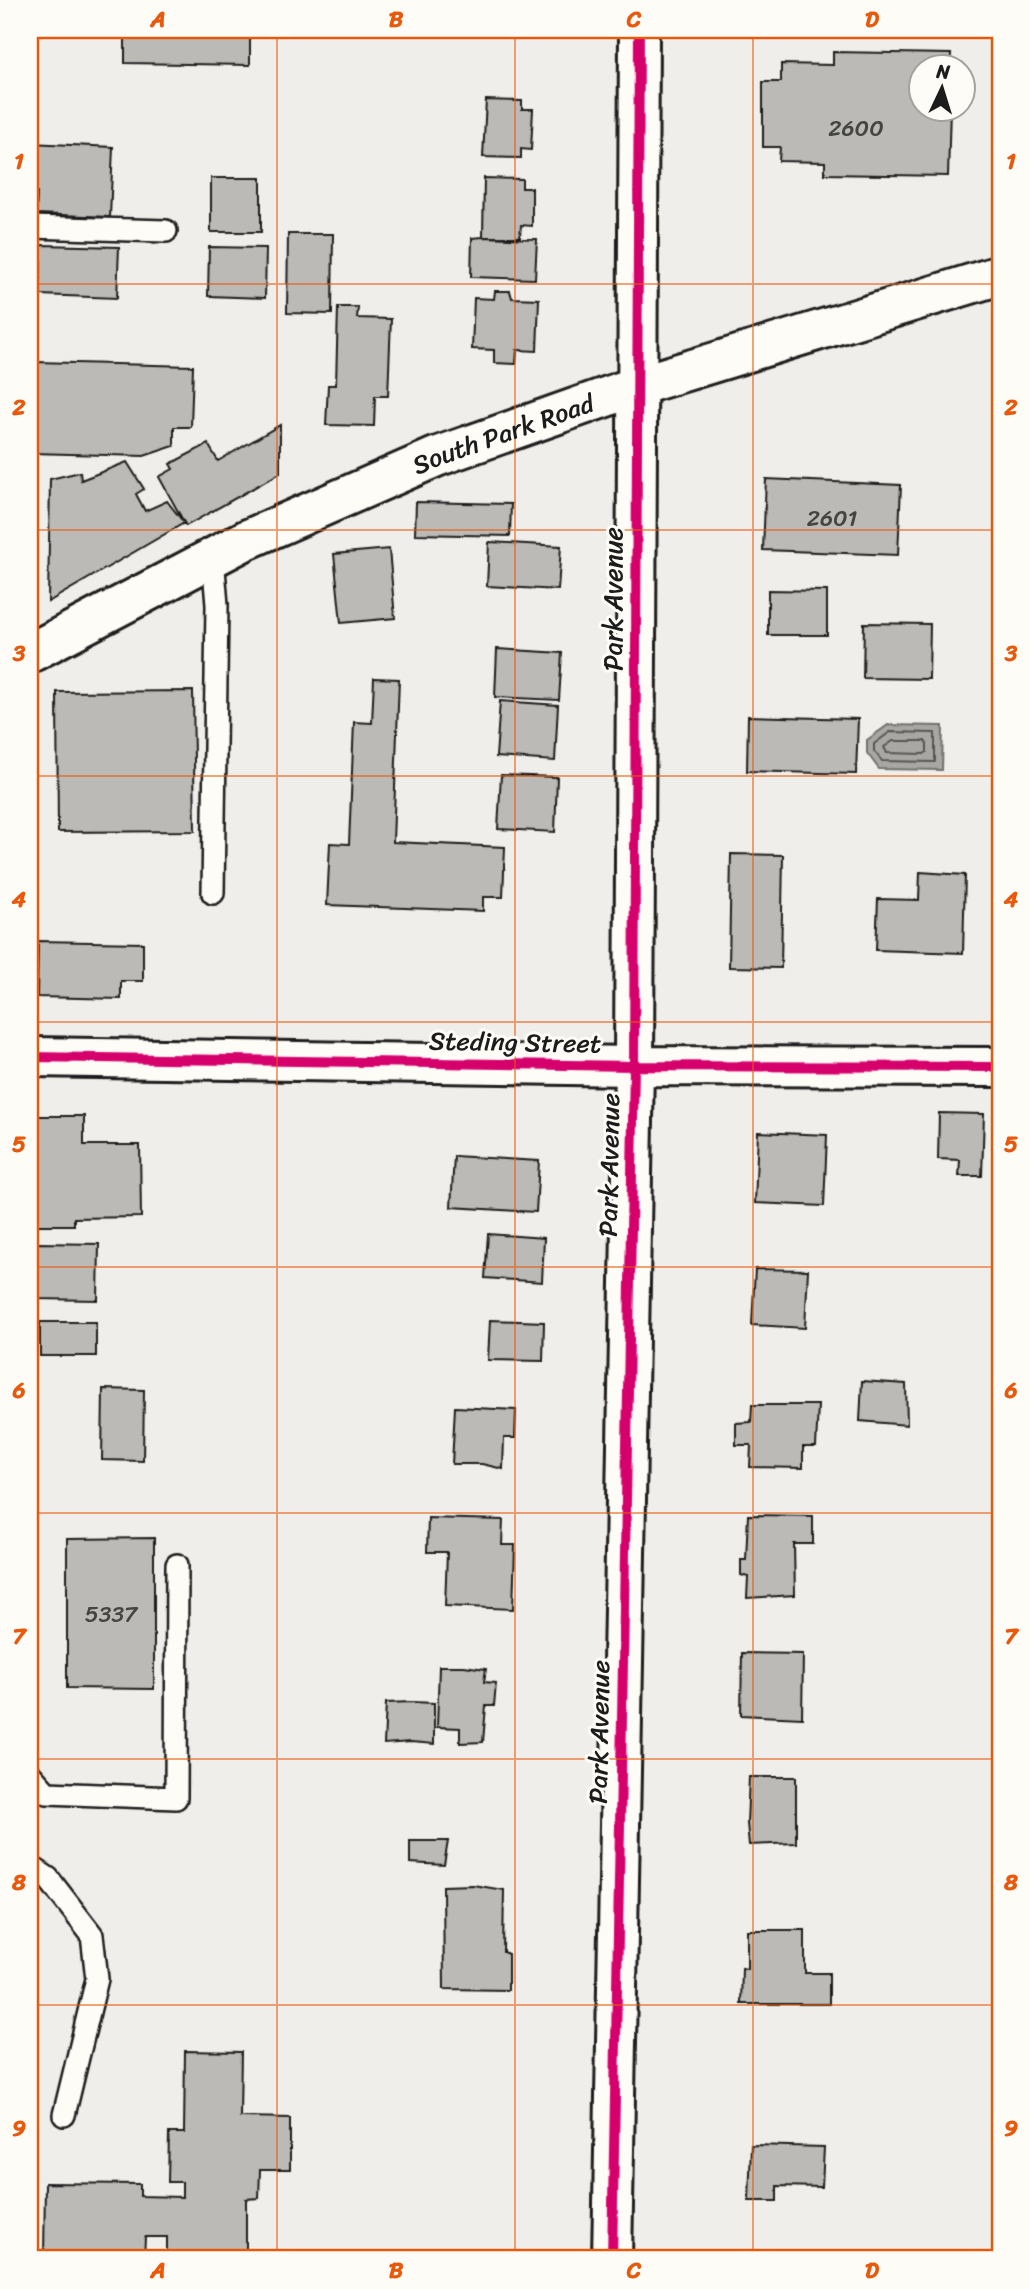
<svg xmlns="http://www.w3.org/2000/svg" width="1030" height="2289" font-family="Sriracha,sans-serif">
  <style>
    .water { fill: #a8a7a3; stroke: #706f6d; stroke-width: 2 }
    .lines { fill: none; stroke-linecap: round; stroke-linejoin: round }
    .shore { stroke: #545452; stroke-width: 2 }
    .building { fill: #bbbab6; stroke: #1c1c1c; stroke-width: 2 }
    .lane-casing { stroke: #1c1c1c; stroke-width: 26 }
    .street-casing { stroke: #1c1c1c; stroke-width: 44 }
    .secondary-casing { stroke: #1c1c1c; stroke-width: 44 }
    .lane { stroke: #fdfcf7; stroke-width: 21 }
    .street { stroke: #fdfcf7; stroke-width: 38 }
    .secondary { stroke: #fdfcf7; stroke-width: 38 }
    .cycleway-casing { stroke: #fdfcf7; stroke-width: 15 }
    .cycleway { stroke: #d6006c; stroke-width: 10 }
    .grid { fill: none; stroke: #e8590c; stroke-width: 2; stroke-opacity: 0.55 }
    .labels { text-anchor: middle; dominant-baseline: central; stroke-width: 6; stroke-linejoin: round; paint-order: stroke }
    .number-label { font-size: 23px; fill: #444442 }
    .street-label { font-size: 26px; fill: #1c1c1c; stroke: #fdfcf7 }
    .neatline { fill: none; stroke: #e8590c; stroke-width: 2.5 }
    .grid-label { font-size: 23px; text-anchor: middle; font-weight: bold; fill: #e8590c }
  </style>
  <rect width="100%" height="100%" fill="#f0eeea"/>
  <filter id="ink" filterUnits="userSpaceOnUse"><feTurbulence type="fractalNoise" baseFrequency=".0143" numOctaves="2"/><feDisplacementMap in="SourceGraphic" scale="14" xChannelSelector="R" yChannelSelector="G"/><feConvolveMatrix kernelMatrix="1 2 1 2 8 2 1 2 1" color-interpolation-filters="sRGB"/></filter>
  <g filter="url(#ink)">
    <path class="water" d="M888,725l55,1 -1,44 -63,-1 -12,-16v-13z"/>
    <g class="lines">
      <path class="shore" d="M890,732l45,1v29l-53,-1 -8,-10v-7z
        M893,741h32l2,3v8l-3,2 -37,-1 -3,-6z"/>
    </g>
    <path class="building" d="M125,30h125v35l-125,-2z
      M833,52l118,2 -1,12h-28v42h28l-2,68 -123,-2v-12l-46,-1 1,-14h-17v-65h18v-18l52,1z
      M486,100l36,1v8h11l-2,41 -10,-1v9l-38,-1z
      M30,143l83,4 -3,70 -74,-3 1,-21 -7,-1z
      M211,178h50v54h-50z
      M484,178l38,1v9h10v38l-11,-1 -1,12h-37z
      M288,234h45l-1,80 -45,-1z
      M483,237l54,2 -2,40 -64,-2 1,-39z
      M41,245l78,2 -2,51 -77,-3z
      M209,247l57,1 -1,50 -57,-2z
      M495,291h15l2,7 27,1 -2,52 -20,-1 -1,14 -22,-1v-13l-22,-1 2,-51 20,1z
      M338,307h20l-1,11 34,1 -3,77h-13l-1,30 -48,-1 2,-40h8z
      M35,362l158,4 -2,61h-17v19l-30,10 -112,-3z
      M280,425v48l-94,53 -27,-49 14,-8 -3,-5 38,-20 10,17z
      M127,462l17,27 -8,5 9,17 22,-10 17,22 -136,79 2,-123 30,-7 1,8z
      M766,479l135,6 -3,70 -135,-5z
      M416,502l95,2 -1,32 -95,-2z
      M489,542l72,4 -3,44 -71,-4z
      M389,549l6,69 -54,5 -7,-69z
      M768,590l59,1v44h-59z
      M864,623l66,1 -1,55 -66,-1z
      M497,649l65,4 -3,47 -64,-3z
      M374,678l25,1 -6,163 112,5 -2,50h-20v14l-156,-6 3,-62 19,1 5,-122 18,1z
      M193,691l2,140 -137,1 -1,-140z
      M500,701l58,4 -3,56 -59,-4z
      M748,716l110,3 -2,55 -109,-3z
      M501,775l56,2 -2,55 -57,-3z
      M731,854l52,1 -2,113 -52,-1z
      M920,872l45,3 -2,78 -87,-3 2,-51 41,1z
      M38,941l105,2v38h-22v18l-84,-2z
      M939,1113l45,1 -2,62h-23l1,-16 -22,-1z
      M32,1116h52v29h56l1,72 -67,1v7h-41z
      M758,1132l69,3 -3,71 -69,-3z
      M454,1156l85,5 -3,51 -85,-5z
      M488,1234l56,4 -2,44 -57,-4z
      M37,1243l62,1 -1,56 -62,-1z
      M755,1269l53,1 -3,58 -53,-3z
      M490,1320l54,2 -1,39 -55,-1z
      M40,1322h56v34h-56z
      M862,1381l44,3 1,41 -47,-4z
      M103,1389l41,1 -1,71 -41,-1z
      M752,1405h66l-2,42h-13v21l-53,-1 1,-22h-15v-22l15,-1z
      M455,1407l61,3 -1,28h-11l-1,31 -21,-5h-30z
      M748,1515l65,1v28h-19l1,51 -48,3 1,-21 -7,-2v-15h5z
      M428,1518l75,2 -1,25h13l-2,64 -68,-3 2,-54h-20z
      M154,1538v151l-87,-1v-149z
      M742,1653l61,1 -1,64 -61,-3z
      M439,1666h25l22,3 -2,13 12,1 -2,23h-8l-3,36 -23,1v-15l-23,-1z
      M412,1702l22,1v41l-23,-2 -27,2 2,-41z
      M749,1777h47v66l-47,2 -2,-22z
      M410,1841h38l-4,24 -34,-2z
      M473,1885l31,5 -1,62 5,2v36l-64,-1 -1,-103z
      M747,1930h58v43h24v31h-88l1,-36 5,1z
      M185,2051l56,1 -1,65 50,1v52h-30l-1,28 -13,1v60h-79v-22h-22l-1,22h-100l1,-76 95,1v12l42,1v-15h-14l1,-49h15z
      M751,2145l73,2 -2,40 -45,-1v15h-28z"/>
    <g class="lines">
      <g class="lane-casing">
        <path id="lane" d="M30,227l136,4
          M213,893l4,-288 -4,-48
          M30,1774l17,19 129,5 1,-233
          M30,1866l18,12 44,57 5,44 -33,136"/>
      </g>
      <g class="street-casing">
        <path id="street" d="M30,1057l604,9 366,1
          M612,2259l22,-1193 5,-1036"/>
      </g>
      <g class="secondary-casing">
        <g id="secondary">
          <path id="s1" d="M30,653l216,-113 190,-83 201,-71 363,-111"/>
        </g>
      </g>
      <use href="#lane" class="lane"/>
      <use href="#street" class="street"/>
      <use href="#secondary" class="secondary"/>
      <g class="cycleway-casing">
        <path id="cycleway" d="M30,1057l604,9 366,1
          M612,2259l22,-1193 5,-1036"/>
      </g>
      <use href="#cycleway" class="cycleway"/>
    </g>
  </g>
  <path class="grid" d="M277,30v2229M515,30v2229M753,30v2229M30,284h970M30,530h970M30,776h970M30,1022h970M30,1267h970M30,1513h970M30,1759h970M30,2005h970"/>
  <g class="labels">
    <g class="number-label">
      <text x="856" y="128">2600</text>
      <text x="832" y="518">2601</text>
      <text x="111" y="1614">5337</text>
    </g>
    <g class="street-label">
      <text stroke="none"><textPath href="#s1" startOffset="522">South Park Road</textPath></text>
      <text transform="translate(613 599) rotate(-90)">Park Avenue</text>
      <text transform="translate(515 1042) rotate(1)">Steding Street</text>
      <text transform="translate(609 1165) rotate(-89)">Park Avenue</text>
      <text transform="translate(599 1732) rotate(-89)">Park Avenue</text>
    </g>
  </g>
  <rect width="1030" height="2289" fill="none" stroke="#fdfcf7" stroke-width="77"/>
  <g transform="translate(942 88) rotate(4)"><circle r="33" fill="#fdfcf7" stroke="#a3a29f" stroke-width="2"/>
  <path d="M0-5L12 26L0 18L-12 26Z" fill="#1c1c1c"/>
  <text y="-10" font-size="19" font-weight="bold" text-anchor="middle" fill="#1c1c1c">N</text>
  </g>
  <rect x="38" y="38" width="954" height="2212" class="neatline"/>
  <g class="grid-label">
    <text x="158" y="27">A</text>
    <text x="396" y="27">B</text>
    <text x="634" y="27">C</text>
    <text x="872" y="27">D</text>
    <text x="19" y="169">1</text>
    <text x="1011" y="169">1</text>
    <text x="19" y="415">2</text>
    <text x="1011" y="415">2</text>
    <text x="19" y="661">3</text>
    <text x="1011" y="661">3</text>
    <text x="19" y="907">4</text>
    <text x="1011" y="907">4</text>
    <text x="19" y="1152">5</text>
    <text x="1011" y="1152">5</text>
    <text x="19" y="1398">6</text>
    <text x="1011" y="1398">6</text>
    <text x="19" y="1644">7</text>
    <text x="1011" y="1644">7</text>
    <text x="19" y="1890">8</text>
    <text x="1011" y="1890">8</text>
    <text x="19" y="2136">9</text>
    <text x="1011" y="2136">9</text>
    <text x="158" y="2278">A</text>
    <text x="396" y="2278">B</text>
    <text x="634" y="2278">C</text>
    <text x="872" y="2278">D</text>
  </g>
</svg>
